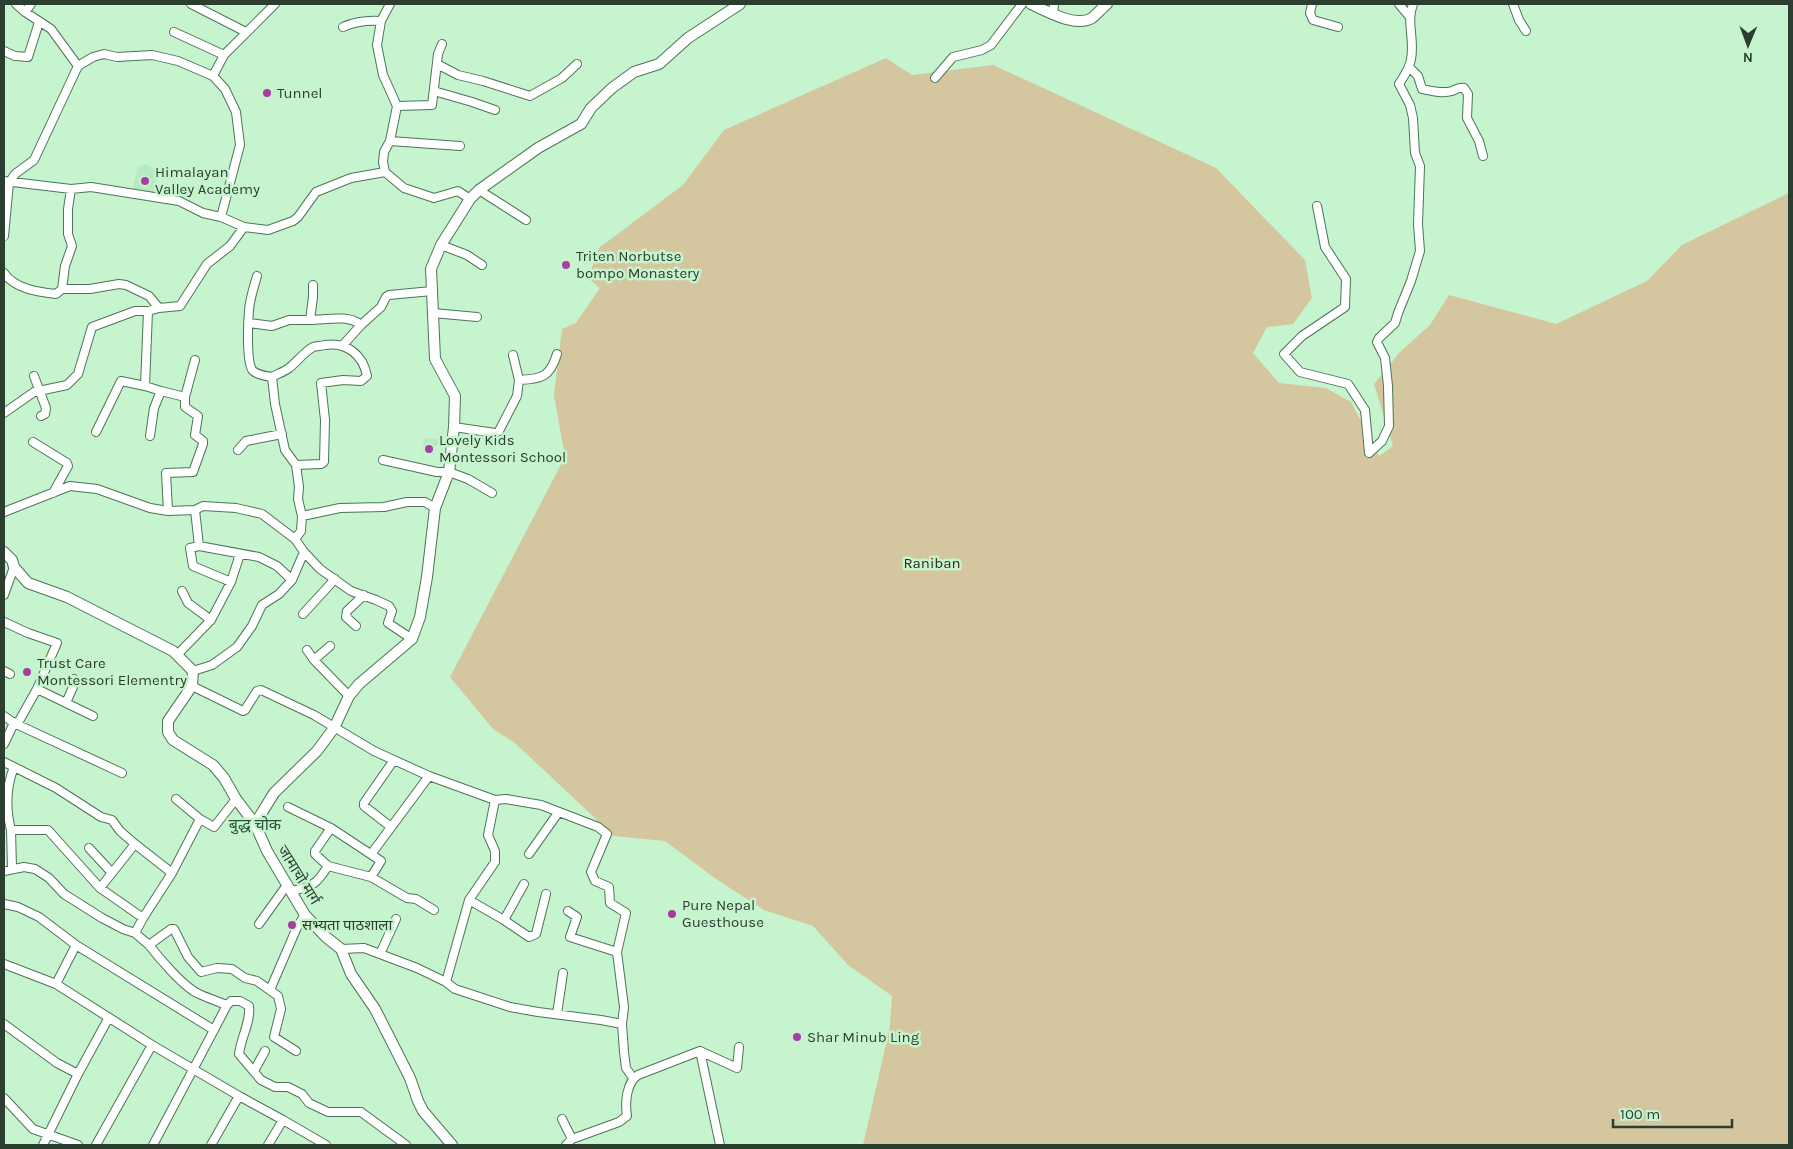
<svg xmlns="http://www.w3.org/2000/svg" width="1793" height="1149" font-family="Karla,'Noto Sans Devanagari',sans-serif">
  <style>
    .built { fill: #b6eac0 }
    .green { fill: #d4c69f }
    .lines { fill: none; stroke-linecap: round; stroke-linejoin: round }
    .minor-casing { stroke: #4c7555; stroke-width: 10 }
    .tertiary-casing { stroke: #4c7555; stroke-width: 12 }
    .minor { stroke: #fff; stroke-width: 8 }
    .tertiary { stroke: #fff; stroke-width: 10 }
    .poi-dot { fill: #a73ea0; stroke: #c6f4ce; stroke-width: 2 }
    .labels { text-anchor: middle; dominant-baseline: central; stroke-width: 5; stroke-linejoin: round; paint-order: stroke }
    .poi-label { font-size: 15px; fill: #2c3e30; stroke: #c6f4ce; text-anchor: start }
    .park-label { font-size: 15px; fill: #342a0f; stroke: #c6f4ce }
    .street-label { font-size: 15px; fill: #2c3e30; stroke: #c6f4ce }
    .neighbourhood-label { font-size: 16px; fill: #2b5335; stroke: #c6f4ce }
  </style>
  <rect width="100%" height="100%" fill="#c6f4ce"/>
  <path class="built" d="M144,164l15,6 -7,27 -20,-6 6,-24z
    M425,438l19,2 -1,6 -8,-1 -2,10 -11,-4z"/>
  <path class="green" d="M886,58l26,17 81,-10 223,103 89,92 7,38 -19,26 -26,3 -14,26 26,30 47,5 25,14 28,54 14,-10 -19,-62 26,-32 30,-27 19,-30 107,29 91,-43 35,-36 107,-52v952h-926l27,-118 2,-31 -44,-31 -35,-39 -49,-16 -48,-31 -51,-38 -51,-5 -99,-93 -22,-14 -43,-52 115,-220 -11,-62 8,-66 14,-6 24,-35 -12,-10 11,-30 84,-63 41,-55z"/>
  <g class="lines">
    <g class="minor-casing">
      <path id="minor" d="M16,4l9,8 26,17 27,37
        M191,4l55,28
        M390,4l-9,17 -4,24 6,30 14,31 -7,35 -6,11 -1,10 2,10 19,16 30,10 24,-7 12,8
        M1312,4l-2,9 3,7 25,7
        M1399,4l10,12
        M1513,4l6,16 7,11
        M25,12l6,-8
        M1053,14l1,-10
        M343,27c13,-6 24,-7 38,-6
        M174,32l50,23
        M4,51l11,5 13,1 11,-35
        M437,64l21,11 25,6 47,15 32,-18 15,-14
        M1409,67l9,9 4,13c10,2 20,5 30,2 5,-2 7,-4 12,-3l4,6 -1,24 12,23 4,15
        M935,78l18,-21 29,-7 9,-5 31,-41
        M434,91l38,11 23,8
        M397,106l35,-1 6,-51 4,-10
        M390,141l70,5
        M4,181l67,8 20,-2 88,14 24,12 18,4 23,10 24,3 25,-9 5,-4 18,-25 35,-14 34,-6
        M479,190l47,30
        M1317,206l8,41 21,32 -1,28 -43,29 -18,18 16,18 48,12 17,26 4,43 13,-12 7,-15 -1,-40 -3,-28 -8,-16 2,-4 16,-15 3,-10 13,-32 9,-30 -2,-27 2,-58 -5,-13 -2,-35 -3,-13 -11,-21c5,-8 11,-16 12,-25 4,-19 -5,-37 2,-55
        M221,217l19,-72 -4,-33 -11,-23 -12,-13 11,-21 51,-51
        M4,236l5,-53 6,-9 19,-14 44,-94 15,-9 11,-3 13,3 35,-2 26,6 35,15
        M441,245l26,10 15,10
        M4,273c11,16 34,19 52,21l6,-5 3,-23 7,-20 -4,-12v-25l3,-20
        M257,276c-3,11 -7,22 -8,34 -1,11 -3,54 4,61 5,4 13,5 19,6 5,-3 12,-5 17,-9 8,-6 15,-16 24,-21 3,-1 8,-1 12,-2 21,-3 38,9 42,31l-6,5 -18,-1 -22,3 4,37 -1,42 -3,2 -25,1
        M62,289h28l29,-5 7,1 23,11 10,12 21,-2 27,-42 23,-18 14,-19
        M148,311l-3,75 16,5 24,6
        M433,313l44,4
        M310,320c16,0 38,-6 51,5
        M249,323l23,3 17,-6h21l3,-23v-12
        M343,345l18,-20 20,-18 5,-10 3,-2 43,-4
        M195,360l-10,37v10l13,9 -3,19 8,6v3l-10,28 -27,1 2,38 27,-1 8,-4 33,2 26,6 33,25 9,13 16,17 31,22 25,9 13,6 3,5 -4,12 24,16
        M34,376l12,32 -1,6 -4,2
        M272,377l3,27 10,46 11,15 3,22 -1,12 4,17 -1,15 -6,8
        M519,380c23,-1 31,-3 38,-26
        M4,413l30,-21 33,-7 11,-11 14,-47 43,-16h13l11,-3
        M454,427l41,6 4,-2 18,-35 2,-16 -6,-25
        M96,432l25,-51 24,5
        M150,436l4,-28 7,-17
        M33,442l34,21 1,3 -15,27
        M238,450l8,-9 36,-7
        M383,460l54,12h12l19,7 24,14
        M195,510l4,36 -9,2 3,18 38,16
        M4,512l66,-26 27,3 53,19 18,3
        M302,516l38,-8 44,-1 23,-5h18l10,6
        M199,546l60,11 18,9 15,14 12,-28
        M182,591l6,12 23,17
        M4,595l10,-28
        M303,614l32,-35
        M4,622l24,11 29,10 -20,46 -18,32 -5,2 -10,21
        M356,626l-10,-9 1,-6 17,-16
        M307,650l7,10 35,36
        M178,654l33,-34 20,-38 9,-28
        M314,660l16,-14
        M4,671l6,3
        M193,671l19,-6 25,-18 15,-21 10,-21 17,-11 13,-14
        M192,686l51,25 2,-1 12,-19 4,-1 53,25 60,36 55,25 66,24 11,-1 35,6 57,22 9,7 -16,38 4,9 14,6 1,16 16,10 -9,39 7,55 -2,17 2,28 2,16 7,10
        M37,689l56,27
        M66,703l7,-16 1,-8
        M4,716l10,7 108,50
        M4,762l52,26 45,29 11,3 8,11 15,13 37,29 28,-54 14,8 22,-28
        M14,767c-8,20 -8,43 -3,63h37l52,58
        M176,799l24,20
        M288,807l43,21 50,33 -10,16
        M391,827l-27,-21v-3l30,-43
        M331,828l-16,23v3l13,12 43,11 36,21 9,1 18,11
        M11,830l1,38
        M135,844l-35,44 43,30
        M89,848l23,25
        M372,853l57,-77
        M529,854l29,-41
        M4,871l20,-4 11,2 14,9 15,16 38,24 21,11 12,4 14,12 22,-16h3l14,28 13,15 16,-4 15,1 13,9 12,3 21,15 3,13 -7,28 22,14
        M291,891c21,-4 26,-7 37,-25
        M469,900l35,20 20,-36
        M4,904l14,3 21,10 37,28 138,85 -61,115
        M568,911l9,6 -7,20 47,15
        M504,920l25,17 7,-3 10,-40
        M259,924l28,-39
        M135,933l8,-15 29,-45
        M149,945c10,13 34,41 48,48 10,5 20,8 30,12
        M341,949l23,-1 53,20 29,14 9,7 55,18 28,5 63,8 21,4
        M380,954l16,-35
        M4,964l52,20 96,61 87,51 -28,49
        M446,982l23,-82 26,-38v-11l-7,-16 7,-35
        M56,984l20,-39
        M270,990l28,-65 7,-10
        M557,1014l6,-41
        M4,1024l53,39 21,11
        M214,1030l13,-25 4,-4h9l9,5c2,16 -8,31 -10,48l22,26 14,7h13l14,7 7,9 19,9h33l45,33
        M700,1051l20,94
        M254,1071l11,-20
        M239,1096l44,24 -15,25
        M4,1098l29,31 45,16
        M562,1119l10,20
        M283,1120l43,25
        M43,1145l35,-71 30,-55
        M96,1145l56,-100
        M566,1145l6,-6 47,-17 8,-6c-2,-13 -1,-33 11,-41l62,-24 37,17 2,-21"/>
    </g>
    <g class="tertiary-casing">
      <path id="tertiary" d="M1031,4c15,7 45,24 61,14 5,-4 10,-10 15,-14
        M4,552l8,8 2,7 14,16 39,14 106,54 20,20 -1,15 -24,35v11l5,8 40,25 11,13 12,21 19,25 12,27 38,64 21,22 15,12 10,25 24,35 35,69 8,23 5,10 29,34
        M255,824l19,-31 43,-42 17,-23 15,-32 10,-12 53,-45 8,-22 7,-40 8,-69 14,-36 5,-45 1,-31 -20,-37 -4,-90 10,-24 29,-46 9,-9 59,-42 43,-24 10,-16 21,-20 22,-16 25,-8 29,-26 52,-34"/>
    </g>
    <use href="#minor" class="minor"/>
    <use href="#tertiary" class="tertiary"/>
  </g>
  <g class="poi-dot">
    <circle cx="267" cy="93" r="5"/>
    <circle cx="145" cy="181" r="5"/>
    <circle cx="566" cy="265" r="5"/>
    <circle cx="429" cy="449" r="5"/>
    <circle cx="27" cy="672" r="5"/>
    <circle cx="672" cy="914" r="5"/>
    <circle cx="292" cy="925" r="5"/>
    <circle cx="797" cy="1037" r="5"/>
  </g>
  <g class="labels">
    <g class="poi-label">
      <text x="277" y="93">Tunnel</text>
      <text x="155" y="172">Himalayan<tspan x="155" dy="17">Valley Academy</tspan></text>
      <text x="576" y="256">Triten Norbutse<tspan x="576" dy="17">bompo Monastery</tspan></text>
      <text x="439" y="440">Lovely Kids<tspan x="439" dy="17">Montessori School</tspan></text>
      <text x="37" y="663">Trust Care<tspan x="37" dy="17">Montessori Elementry</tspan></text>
      <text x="682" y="905">Pure Nepal<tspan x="682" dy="17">Guesthouse</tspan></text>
      <text x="302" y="925">सभ्यता पाठशाला</text>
      <text x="807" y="1037">Shar Minub Ling</text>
    </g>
    <g class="park-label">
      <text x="932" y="563">Raniban</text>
    </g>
    <g class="street-label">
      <text transform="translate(299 875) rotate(58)">जामाचो मार्ग</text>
    </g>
    <g class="neighbourhood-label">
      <text x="255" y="824">बुद्ध चोक</text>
    </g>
  </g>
  <rect width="1793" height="1149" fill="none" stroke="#2c3e30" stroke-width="10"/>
  <g transform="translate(1748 45) rotate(181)" stroke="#c6f4ce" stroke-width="4" paint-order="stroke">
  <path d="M0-4L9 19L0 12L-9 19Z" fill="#2c3e30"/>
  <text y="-8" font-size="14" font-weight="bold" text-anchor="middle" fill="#2c3e30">N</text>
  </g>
  <path d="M1613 1119v8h119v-8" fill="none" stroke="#2c3e30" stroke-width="2.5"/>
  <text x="1620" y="1119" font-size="15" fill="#2c3e30" stroke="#c6f4ce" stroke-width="4" paint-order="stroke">100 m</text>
</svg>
